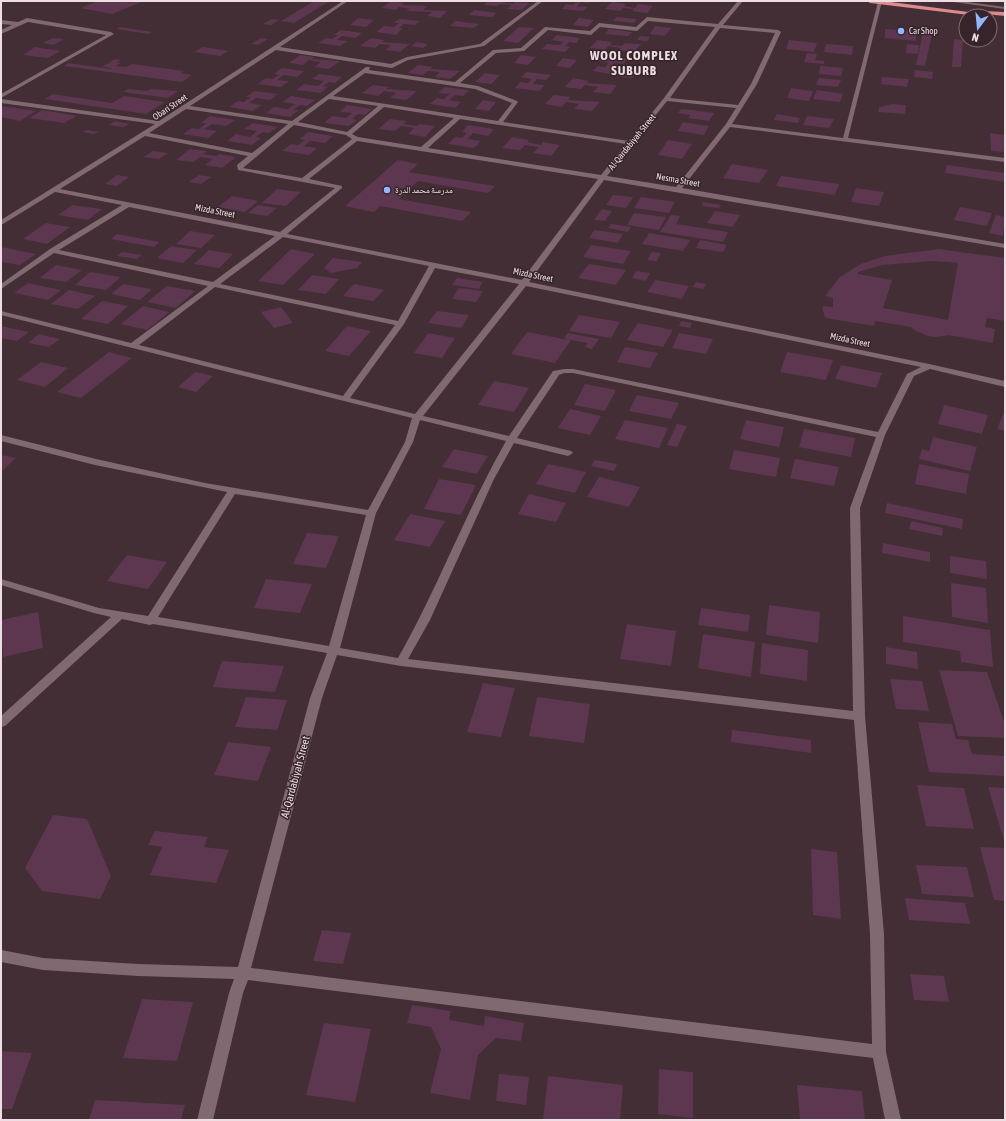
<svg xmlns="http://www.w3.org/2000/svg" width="1006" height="1121" font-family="'Asap Condensed','Noto Naskh Arabic',sans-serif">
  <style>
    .building { fill: #5d3750; fill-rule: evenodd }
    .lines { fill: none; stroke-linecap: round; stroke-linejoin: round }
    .service { fill: #806970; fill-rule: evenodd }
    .minor { fill: #806970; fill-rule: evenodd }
    .trunk { fill: #de8a8e; fill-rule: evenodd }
    .poi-dot { fill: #93b7fd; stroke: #37242a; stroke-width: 1.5 }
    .labels { text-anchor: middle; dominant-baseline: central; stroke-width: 3; stroke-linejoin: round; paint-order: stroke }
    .far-poi-label { font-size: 9px; fill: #ecdee2; stroke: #37242a; text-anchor: start }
    .far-street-label { font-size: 9px; fill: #ecdee2; stroke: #37242a }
    .street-label { font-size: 11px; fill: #ecdee2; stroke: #37242a }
    .far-district-label { font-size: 13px; font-weight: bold; letter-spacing: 1px; fill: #ecdee2; stroke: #37242a }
  </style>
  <rect width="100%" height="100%" fill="#422e34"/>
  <path class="building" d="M98,1h46l-32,13 -31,-6z
    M314,1l14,1 -34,21 -13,-2z
    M391,1l14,2 -3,2 26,1 -5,4 24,1 -7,7 -12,-2 4,-4 -26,-1 4,-2 -11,-2 -3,3 -14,-2z
    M488,1h16l-2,2 11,1 2,-2 14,1 -7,7 -15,-1 4,-4 -11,-1 -3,2 -13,-1z
    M577,1h13l-2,2 -7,-1 -4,4 11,1 -5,4 -21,-2 4,-5 7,1z
    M612,2l14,2 -2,2 11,2 3,-4 15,2 -6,7 -15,-2 2,-2 -11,-1 -3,3 -15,-2z
    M474,10l23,3 -5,4 -23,-2z
    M617,17l20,2 -3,4 -21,-2z
    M358,18l16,2 -8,7 -16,-2z
    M579,18l15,2 -6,7 -15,-2z
    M271,19l8,1 -8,5 -8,-1z
    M399,19l21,2 -5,4 -11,-1 -5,4h4l-7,7 -20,-3 8,-6 10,1 5,-4h-6z
    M455,21l24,3 -5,4 -24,-2z
    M655,26l16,2 -6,8 -15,-2z
    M120,27l32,5 -3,2 -32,-5z
    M519,27l15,1 -16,15 -15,-2z
    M609,29l23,3 -4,4 -23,-2z
    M885,29l31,2v10l-31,-3z
    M341,30l21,3 -7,5 -13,-2 -5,4 11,1 -8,5 -22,-3 8,-5 6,1 6,-4h-5z
    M923,33l9,1 -7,32 -9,-1z
    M557,35l23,3 -4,5 -7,-1 -4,4 5,1 -5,5 -23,-3 5,-5 13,1 4,-3 -12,-2z
    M640,36l10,1 -3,4 -10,-1z
    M53,38l11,1 -10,6 -12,-2z
    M261,38l7,1 -10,6 -7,-1z
    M371,38l14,2 -3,2 28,2 -10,8 -14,-2 5,-5 -11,-1 -5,4 -15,-2z
    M954,39l9,1 -2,27h-9z
    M597,40l15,2 -2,3 12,1 3,-3 16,1 -7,8 -15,-2 2,-2 -13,-2 -3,4 -15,-2z
    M789,40l28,3 -3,9 -28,-3z
    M416,42l12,2 -5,4 -12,-2z
    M826,44l27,2 -1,9 -28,-3z
    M907,44l12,1 -1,9 -12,-1z
    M35,47l25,4 -12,7 -25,-3z
    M203,47l26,4 -9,5 -26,-4z
    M807,53l10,1 -2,6 9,1v3l-20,-2z
    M300,55l15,2 -3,2 28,2 -11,8 -15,-2 7,-5 -12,-2 -6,5 -14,-2z
    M521,55l15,2 -8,8 -14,-2z
    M603,56l24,3 -4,5 -9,-1 -4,5 12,1 -4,6 -25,-4 5,-5 7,1 4,-4 -11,-2z
    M563,58l14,2 -7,8 -14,-2z
    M115,59l6,1 -4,2 4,1 -5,3 10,1 6,-3 52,7 -3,2 11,2 -10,7 -118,-16 4,-3 43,6 1,-1 -10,-1z
    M418,65l15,2 -3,2 30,2 -10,8 -15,-2 5,-5 -12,-1 -5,4 -15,-2z
    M820,66l23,2 -2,8 -22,-2z
    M282,68l22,3 -7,6 -13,-2 -7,5 12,1 -8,6 -23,-3 8,-6 6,1 7,-4 -5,-1z
    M626,70l13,1 -7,7 -12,-1z
    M915,70l18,2 -1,7 -18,-2z
    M527,72l24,3 -5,5 -9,-1 -4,5 12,1 -6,6 -24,-3 5,-6 8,1 4,-4 -11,-2z
    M485,73l15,2 -9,9 -16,-2z
    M319,74l23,3 -7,6 -6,-1 -6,4 5,1 -8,6 -24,-3 8,-6 14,2 6,-5 -12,-2z
    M882,77l27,2 -2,8 -26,-3z
    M573,78l16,3 -2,2 30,2 -7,9 -17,-2 5,-5 -13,-2 -4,4 -16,-2z
    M819,78l22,2 -3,7 -22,-2z
    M373,85l16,2 -3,2 31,2 -11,9 -16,-2 6,-5 -12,-2 -6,5 -16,-3z
    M445,87l24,3 -6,6 -8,-1 -6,5 12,2 -6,6 -25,-4 7,-6 7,1 6,-5 -12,-1z
    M791,88l22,3 -4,10 -22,-3z
    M128,89l19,2 4,-2 27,2 -10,7 -45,-6z
    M817,90l26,4 -3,8 -27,-3z
    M254,91l24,3 -8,6 -14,-2 -7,5 13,2 -9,6 -24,-4 9,-6 6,1 7,-5h-5z
    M53,94l59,9 12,-7 41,6 -19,12 -101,-15z
    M554,95l16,2 -2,3 32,2 -8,9 -18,-2 5,-5 -13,-2 -4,5 -17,-3z
    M291,96l24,4 -8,6 -7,-1 -7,5h6l-9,7 -24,-4 8,-6 14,2 7,-5 -13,-2z
    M483,100l13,2 -7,9 -14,-2z
    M892,104l14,1 -1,9 -27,-2 1,-5z
    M347,105l25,4 -7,6 -7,-1 -6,5 5,1 -8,6 -25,-3 8,-7 14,2 6,-5 -12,-1z
    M1,106l15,2 20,3 -16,10 -19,-4z
    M681,109l12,1 21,3 -5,8 -21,-3 2,-3 -12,-2z
    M42,110l35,6 -13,7 -35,-5z
    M777,114l23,4 -2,5 -24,-3z
    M210,116l25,4 -9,6 -14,-2 -8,5 13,2 -9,7 -25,-4 9,-6 7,1 7,-6h-5z
    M807,116l27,3 -5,9 -26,-3z
    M390,119l16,2 -3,3 13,2 3,-2 16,2 -10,11 -17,-3 6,-6 -13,-2 -6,5 -17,-2z
    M115,121l14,3 -6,3 -14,-2z
    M683,122l26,4 -5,9 -26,-4z
    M253,123l25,4 -9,6 -6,-1 -7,5 5,1 -9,7 -25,-4 9,-7 14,3 7,-6 -13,-2z
    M468,125l26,4 -6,7 -15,-3 -6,6 14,2 -7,7 -26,-4 7,-7 7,1 5,-5 -5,-1z
    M87,130l12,2 -5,2 -12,-2z
    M308,132l25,4 -8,7 -15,-2 -6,5 13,2 -8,7 -27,-4 9,-7 7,1 7,-5 -5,-1z
    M990,133l15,2v17l-14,-1z
    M512,137l17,3 -2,2 14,3 2,-3 17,3 -9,11 -18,-3 6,-6 -14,-2 -5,5 -18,-2z
    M668,140l24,4 -10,15 -24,-4z
    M190,149l17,2 -4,3 13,2 3,-2 17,3 -14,11 -17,-3 8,-6 -13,-2 -7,5 -17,-2z
    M153,151l15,2 -9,6 -16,-2z
    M398,160l20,4 -9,8 86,14 -7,7 -70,-12 -19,18 72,13 -9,9 -82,-15 -6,6 -29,-6z
    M732,164l36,6 -9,13 -36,-5z
    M947,165l58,8v9l-60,-9z
    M117,175l12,2 -12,9 -12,-2z
    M199,175l12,2 -10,7 -12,-2z
    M781,176l58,8 -4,11 -59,-9z
    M856,188l28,4 -5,14 -28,-4z
    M277,189l24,3 -15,14 -24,-3z
    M613,195l20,2 -7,11 -20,-3z
    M232,196l26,5 -13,11 -27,-5z
    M641,197l34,5 -6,11 -35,-5z
    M703,202l18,3 -2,3 -17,-2z
    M72,205l30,4 -14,11 -30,-5z
    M258,205l19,3 -10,8 -19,-3z
    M960,207l32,6 -5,13 -33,-6z
    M602,209l10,2 -7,10 -11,-1z
    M715,211l25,4 -7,12 -26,-4z
    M634,213l32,4 -7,13 -32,-5z
    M671,215l9,1 -4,8 52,8 -5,10 -63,-10z
    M996,215l9,2 -2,19 -14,-3z
    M46,223l24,4 -23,17 -24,-5z
    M611,224l20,3 -3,5 -20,-4z
    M594,230l29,4 -5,9 -29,-5z
    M190,231l25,4 -14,13 -25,-4z
    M649,233l41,7 -7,11 -41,-7z
    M117,234l42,8 -5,5 -43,-8z
    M700,240l27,5 -4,7 -27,-4z
    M591,245l40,6 -8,13 -40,-7z
    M171,246l26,4 -14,13 -26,-5z
    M1,247l35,7 -16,11 -19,-3z
    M291,249l24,5 -32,31 -25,-4z
    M939,249l66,9v63l-18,-3 -2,9 10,2 -2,14 -44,-8 -13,2 -8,-1 -14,-6 -3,-3 -36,-6 -1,5 -49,-8 -3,-12 11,1v-9l-8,-2 15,-19 21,-13 24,-8zM933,261l25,2 -10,57 -65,-12 9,-28 -34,-6v-2l24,-7z
    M209,250l24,4 -14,14 -25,-4z
    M122,252l20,3 -5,4 -20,-3z
    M652,252l9,1 -4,8 -10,-1z
    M333,258l29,4 -5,6 -26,5 -7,-5z
    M589,264l37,6 -10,15 -38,-7z
    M56,265l26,5 -16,12 -26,-4z
    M636,271l14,2 -4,8 -14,-3z
    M90,272l31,5 -15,13 -31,-5z
    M312,275l27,4 -13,15 -28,-4z
    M457,278l26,4 -4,7 -27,-4z
    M655,280l34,6 -7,13 -35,-7z
    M696,282l10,2 -3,5 -10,-2z
    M28,283l33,7 -13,10 -34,-7z
    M123,284l29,5 -12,11 -29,-6z
    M354,284l30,6 -11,11 -30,-5z
    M167,286l28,5 -19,17 -29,-6z
    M459,288l24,3 -7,11 -24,-3z
    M69,290l26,6 -17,13 -27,-5z
    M102,301l26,5 -20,18 -27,-5z
    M143,306l26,6 -22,18 -26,-6z
    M281,307l12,16 -19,5 -13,-16z
    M437,311l32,4 -8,13 -33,-5z
    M579,315l41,7 -9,16 -42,-7z
    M681,321l11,2 -2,5 -11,-2z
    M638,323l35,7 -10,17 -36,-7z
    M1,326l28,6 -12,9 -16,-3z
    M347,326l24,5 -22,25 -24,-5z
    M527,332l42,8 -5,-2 4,-5 31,6 -7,10 -7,-2 3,-4 -17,-3 -16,23 -44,-9z
    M428,333l27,5 -13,20 -28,-5z
    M679,333l34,6 -7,15 -34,-6z
    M39,334l21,5 -11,8 -21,-4z
    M625,347l33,6 -8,15 -33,-6z
    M109,352l23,6 -51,40 -24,-6z
    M787,352l46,8 -7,20 -46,-8z
    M41,362l27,6 -23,19 -28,-7z
    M841,365l41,8 -6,15 -41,-9z
    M195,372l18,4 -17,16 -18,-5z
    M494,381l35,7 -15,24 -36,-7z
    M585,384l31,6 -11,21 -31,-6z
    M637,395l42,8 -8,16 -42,-8z
    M944,405l44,10 -6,19 -44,-10z
    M570,409l31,7 -11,19 -32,-7z
    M1005,410v21l-8,-2z
    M625,420l43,8 -9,20 -44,-9z
    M746,420l38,7 -5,20 -39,-8z
    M677,424l10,2 -10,21 -10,-2z
    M804,429l51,9 -4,19 -52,-10z
    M933,437l44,10 -7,24 -51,-12 3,-10 7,2z
    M454,449l34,7 -11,18 -35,-7z
    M734,450l46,8 -4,19 -47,-8z
    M1,455l15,3 -15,14z
    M795,459l44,8 -5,19 -44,-8z
    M595,460l22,4 -3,7 -23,-5z
    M548,464l38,8 -11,21 -39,-9z
    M919,464l50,10 -3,20 -51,-10z
    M599,477l41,10 -11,20 -42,-10z
    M439,479l37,6 -15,30 -37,-6z
    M529,494l37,9 -10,19 -38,-8z
    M887,503l76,16 -1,10 -77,-16z
    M410,514l35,7 -15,26 -36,-7z
    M911,521l32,7 -1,8 -33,-7z
    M307,533l32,3 -13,32 -33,-4z
    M883,543l47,9v10l-48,-9z
    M127,555l40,7 -19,27 -41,-8z
    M950,556l36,5 1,18 -37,-6z
    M266,579l46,5 -12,29 -46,-5z
    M951,583l35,5 2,35 -36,-6z
    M769,605l51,7 -2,31 -52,-8z
    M701,608l49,7 -2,17 -50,-7z
    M38,612l5,36 -40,9 -2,-37z
    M903,616l87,14 3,37 -32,-5 -1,-11 -57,-9z
    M627,624l49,7 -5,35 -51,-7z
    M703,634l52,8 -4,35 -53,-9z
    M762,643l46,7 -1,31 -47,-7z
    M886,647l31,5 1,17 -32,-5z
    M222,661l62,5 -9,26 -62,-5z
    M939,670l48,2 18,53v13l-47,-2z
    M890,679l32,2 7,30 -33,-2z
    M483,683l32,5 -14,49 -34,-5z
    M246,697l41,3 -10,30 -42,-3z
    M537,697l53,7 -6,39 -55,-7z
    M918,722l34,2 4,15 12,1 4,14 33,2v20l-76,-4z
    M732,730l79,10v13l-80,-11z
    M228,742l43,5 -13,34 -44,-6z
    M917,785l47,3 10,41 -48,-3z
    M988,787l17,1v56z
    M53,815l34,4 24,57 -11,23 -58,-8 -17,-23z
    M155,831l53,6 -4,10 25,3 -13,33 -66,-8 12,-28 -14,-2z
    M980,847l25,1v53l-11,-1z
    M811,849l26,3 4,67 -28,-4z
    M916,865l51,2 7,30 -52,-3z
    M905,898l60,5 5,21 -61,-4z
    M322,930l29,3 -8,31 -30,-3z
    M910,974l34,2 5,26 -35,-2z
    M142,999l51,3 -16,59 -54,-3z
    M412,1005l39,6 -2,9 35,6 1,-10 39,7 -3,18 -25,-3 -18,17 -8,45 -40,-7 11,-44 -10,-22 -24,-4z
    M324,1023l47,6 -16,73 -49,-7z
    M1,1051l31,2 -20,56h-11z
    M659,1069l34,3v46l-35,-4z
    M499,1074l30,3 -3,28 -30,-4z
    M548,1076l75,9 -3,35h-77z
    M797,1085l65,6 3,29h-65z
    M95,1100l90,5 -4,15h-92z"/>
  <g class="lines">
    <path class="service" d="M946,1h14l45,6v2z"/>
    <path class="minor" d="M343,1h5l-68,46 111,17 16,-7 73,-13 58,-43h5l-59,45 -76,14 -16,8 -116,-18 -86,56 102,15 74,-54h4l-1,3 86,12 38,-32 28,-2 24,-21 45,4 9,-8 37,4 11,-10 71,7 20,-23h5l-20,24 55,5 3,2 -24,52 -25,40 111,14 35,-136 4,-1 -34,137 157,20v4l-275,-35 -48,61 323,56v4l-401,-68 -75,102 400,82 76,17v6l-75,-18 -16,7 -29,59 -25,73 5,208 19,218 2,118 15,68h-16l-12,-62 -625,-78 -5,13 -30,127h-16l32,-127 5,-14 -96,-3 -95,-6 -42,-8v-12l42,8 95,6 100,3 72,-269 17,-45 -174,-29 -3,1 -28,-6 -117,107 -4,1v-11l110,-99 -17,-4 -93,-28v-6l98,29 49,8 79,-124 -132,-27 -94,-24v-6l95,24 109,24 163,27 37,-68 7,-24 -411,-103v-4l130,32 77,-57 -154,-33 -53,36v-5l49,-35 72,-44 -67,-13 -52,32 -2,1v-5l154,-96 -154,-21v-4l158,22zM648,21l67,6 -51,71 -35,43 -126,-19 15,-20 -1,-1 -39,-15 -18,-3 36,-30 28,-2 24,-21 43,5 9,-8 37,4zM720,28l55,5 -24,51 -13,21 -68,-7zM365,73l110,16 37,14 -14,18 -165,-25zM329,99l49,7 -31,26 -49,-10zM667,101l69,7 -10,16 -50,63 -69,-11zM384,107l70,11 -33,29 -63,-10 -6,-3zM186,109l102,15 -36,29 -103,-20zM460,119l166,25 -25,31 -173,-27zM294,125l52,10 6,4 -50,39 -59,-10zM145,136l103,20 -11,9 1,5 97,18 -55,44 -220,-43zM357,141l241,38 -76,101 -235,-46 55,-46v-2l-33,-7zM129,207l146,29 -62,46 -154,-32zM283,237l146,29 -31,55 -178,-37zM435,268l84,16 -104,130 -65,-16 54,-74zM526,286l395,81 -14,7 -29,58 -305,-63h-9l-11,2 -44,65 -86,-20zM215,287l180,38 -52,71 -204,-51zM564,373h9l303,64 -26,71 3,203 -445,-52 22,-39 64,-141 20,-36 54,13 5,-3 -2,-2 -54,-13 42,-63zM420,420l86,21c-40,70 -68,147 -108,217l-58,-10 36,-135 37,-71zM235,494l131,21 -37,131 -171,-29zM337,655l64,11 453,54 16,214 2,110 -621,-76 71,-270z
      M27,18l84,14 3,2 -113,64v-4l105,-59 -78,-13 -27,12v-4l11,-5 -11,-1v-4l17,2z"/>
    <path class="trunk" d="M867,1h16l101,13 -3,-2 1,-1 23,1v4l-20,-2 7,1v2l-2,1v-2h-13l-107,-13z"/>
  </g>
  <g class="poi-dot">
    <circle cx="901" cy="31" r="4"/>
    <circle cx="387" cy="190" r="4"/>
  </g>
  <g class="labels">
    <g class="far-poi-label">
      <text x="909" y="31">Car Shop</text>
      <text x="395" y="190">مدرسة محمد الدرة</text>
    </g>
    <g class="far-street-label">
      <text transform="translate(170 107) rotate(-34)">Obari Street</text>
      <text transform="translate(632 142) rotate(-51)">Al-Qardabiyah Street</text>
      <text transform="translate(678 180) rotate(10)">Nesma Street</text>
      <text transform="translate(215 211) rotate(11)">Mizda Street</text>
      <text transform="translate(533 275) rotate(12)">Mizda Street</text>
      <text transform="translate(850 340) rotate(12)">Mizda Street</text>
    </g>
    <g class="street-label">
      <text transform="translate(295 777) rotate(-75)">Al-Qardabiyah Street</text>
    </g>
    <g class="far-district-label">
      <text x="634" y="55">WOOL COMPLEX<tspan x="634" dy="15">SUBURB</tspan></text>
    </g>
  </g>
  <rect width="1006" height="1121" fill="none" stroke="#ecdee2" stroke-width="4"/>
  <g transform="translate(978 28) rotate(196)"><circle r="19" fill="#37242a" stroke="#7f6e74"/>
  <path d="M0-3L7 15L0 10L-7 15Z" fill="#93b7fd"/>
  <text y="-6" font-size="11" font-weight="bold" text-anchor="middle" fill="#ecdee2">N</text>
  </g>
</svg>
